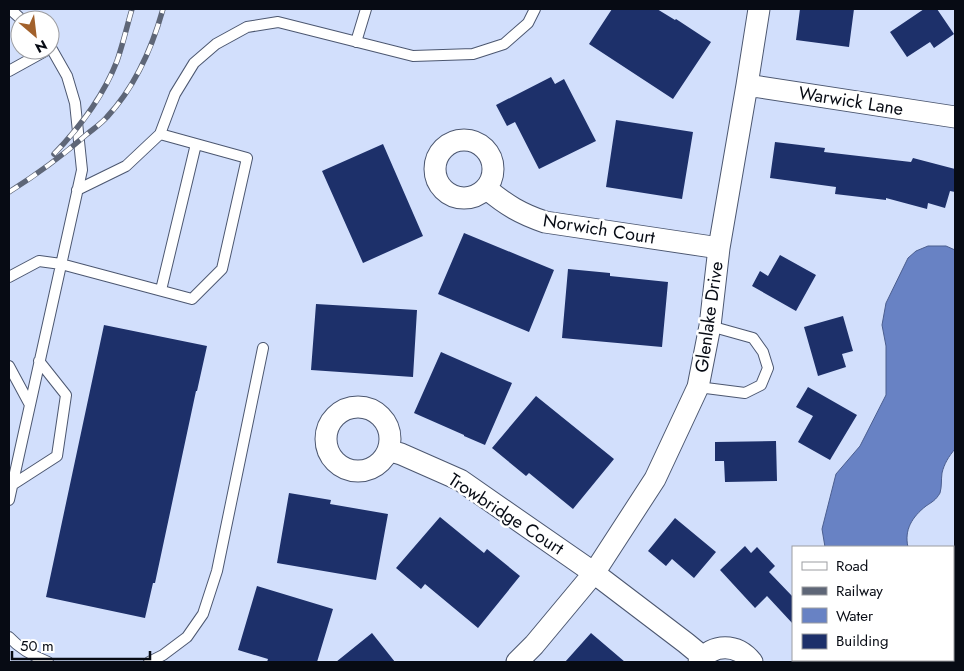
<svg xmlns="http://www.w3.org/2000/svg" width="964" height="671" font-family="Jost,sans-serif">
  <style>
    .water { fill: #6882c4; stroke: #4b5e8f }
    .building { fill: #1d306a }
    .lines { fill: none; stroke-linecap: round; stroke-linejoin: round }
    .lane-casing { stroke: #4c5770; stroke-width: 12 }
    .street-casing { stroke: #4c5770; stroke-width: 23 }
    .lane { stroke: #fff; stroke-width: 10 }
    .street { stroke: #fff; stroke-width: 21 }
    .rail-casing { stroke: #5e6677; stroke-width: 5.5 }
    .rail { stroke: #fff; stroke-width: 4; stroke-dasharray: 11; stroke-linecap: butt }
    .labels { text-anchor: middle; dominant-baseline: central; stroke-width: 5; stroke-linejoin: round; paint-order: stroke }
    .street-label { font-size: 18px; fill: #070b14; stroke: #fff }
  </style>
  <rect width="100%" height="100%" fill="#d2dffc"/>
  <path class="water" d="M928,246h18l9,4v199c-6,7 -11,15 -13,24 -1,7 0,13 -2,20 -4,7 -8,9 -14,13 -14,11 -22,24 -18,41h-83l-3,-18 14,-55 24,-28 26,-51v-49l-4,-21 4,-22 22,-45 8,-7z
    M955,557v51l-2,2v-51z"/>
  <path class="building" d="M612,9h45l18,11 1,-1 35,23 -38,57 -84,-55z
    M800,9h54l-5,38 -53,-7z
    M924,9h13l17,25 -20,14 -4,-6 -23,15 -17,-25z
    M551,77l4,7 9,-5 32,62 -57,28 -24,-47 -8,4 -11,-21z
    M616,120l77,12 -11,67 -76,-12z
    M775,142l50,6 -1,4 87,10 2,-4 42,11v23l-5,-1 -5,17 -17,-5 -1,6 -41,-11v2l-51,-6 1,-7 -66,-9z
    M383,144l40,92 -60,27 -41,-92z
    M464,233l90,37 -25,62 -91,-38z
    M780,255l36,20 -20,36 -44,-25 8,-15 8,5z
    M568,269l42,4v3l58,6 -6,65 -100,-9z
    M316,304l101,6 -4,67 -102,-7z
    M843,316l10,35 -11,3 4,13 -28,9 -14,-49z
    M104,325l103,21 -10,45h-1l-41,192h-2l-8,35 -99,-21z
    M441,352l71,31 -27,62 -21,-9v-1l-50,-22z
    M808,387l49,28 -27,45 -32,-18 15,-26 -17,-9z
    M536,396l78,63 -41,50 -44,-36 -3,3 -34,-28z
    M776,441l1,40 -52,1 -1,-21h-9v-19z
    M289,493l42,7 -1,4 58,10 -12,66 -99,-17z
    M440,517l44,36 3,-4 33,27 -42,52 -53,-44 -4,5 -25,-21z
    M675,518l41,34 -22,26 -22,-19 -6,7 -18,-15z
    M745,546l6,7 6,-6 18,19 -6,6 24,25v27l-26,-28 -12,12 -35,-38z
    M257,586l76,23 -16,53h-50l1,-3 -30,-9z
    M372,633l23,29h-59z
    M591,633l34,29h-60z"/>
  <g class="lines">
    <g class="lane-casing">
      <path id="lane" d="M10,9l12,11
        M356,42l10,-33
        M9,71l38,-21
        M160,134l15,-40 19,-31 22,-19 31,-17 31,-5 135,34 60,-2 31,-10 24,-21 7,-14
        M9,277l30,-16 22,3 131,35 30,-30 25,-111 -87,-24 -34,32 -49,24
        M161,290l35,-146
        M9,366l21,39
        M698,387l47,6 16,-8 7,-17 -5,-16 -10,-14 -43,-12
        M11,482l1,3 45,-29 9,-61 -27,-34
        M9,500l73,-330 -7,-67 -8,-27 -17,-30
        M9,637c11,12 24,19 39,25
        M149,662l14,-7 24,-18 16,-23 14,-43 46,-223"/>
    </g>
    <g class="street-casing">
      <path id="street" d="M747,85l208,32
        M435 169a29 29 0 1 1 58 0a29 29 0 1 1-58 0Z
        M487,189c19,16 34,25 58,33l174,26
        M326 439a32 32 0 1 1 64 0a32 32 0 1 1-64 0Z
        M388,450l13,4 59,26 134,93 92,70 17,14
        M517,662l17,-17 60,-72 61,-94 43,-92 12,-61 9,-78 28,-163 12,-76
        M699,662c14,-19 38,-19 53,0"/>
    </g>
    <use href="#lane" class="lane"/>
    <use href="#street" class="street"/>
    <g class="rail-casing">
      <path id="rail" d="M54,154c26,-27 49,-57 63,-93 6,-17 10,-35 15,-52
        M9,192c27,-17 53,-36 77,-57 7,-6 15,-11 21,-18 28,-30 45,-69 56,-108"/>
    </g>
    <use href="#rail" class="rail"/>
  </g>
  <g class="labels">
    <g class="street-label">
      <text transform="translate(851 101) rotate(9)">Warwick Lane</text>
      <text transform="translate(599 229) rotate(9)">Norwich Court</text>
      <text transform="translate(709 317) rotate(-82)">Glenlake Drive</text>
      <text transform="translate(506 514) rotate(33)">Trowbridge Court</text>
    </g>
  </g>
  <rect width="964" height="671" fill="none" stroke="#070b14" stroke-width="20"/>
  <rect x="792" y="546" width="162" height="115" fill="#ffffff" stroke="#9c9da1"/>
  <rect x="802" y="562" width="25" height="8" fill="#ffffff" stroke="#9c9da1"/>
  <text x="836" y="571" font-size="15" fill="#070b14">Road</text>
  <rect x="802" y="587" width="25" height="8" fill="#5e6677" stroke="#9c9da1"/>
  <text x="836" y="596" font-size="15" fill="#070b14">Railway</text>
  <rect x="802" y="608" width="25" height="15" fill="#6882c4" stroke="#9c9da1"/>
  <text x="836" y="621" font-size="15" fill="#070b14">Water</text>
  <rect x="802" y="634" width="25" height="15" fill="#1d306a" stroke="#9c9da1"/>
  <text x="836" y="646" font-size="15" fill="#070b14">Building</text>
  <g transform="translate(35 35) rotate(152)"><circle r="24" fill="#ffffff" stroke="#9c9da1"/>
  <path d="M0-4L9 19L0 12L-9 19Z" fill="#a2612c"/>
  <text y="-8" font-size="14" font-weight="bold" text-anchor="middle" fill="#070b14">N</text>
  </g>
  <path d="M12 651v8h138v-8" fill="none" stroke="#070b14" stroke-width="2.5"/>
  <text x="20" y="651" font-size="15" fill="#070b14" stroke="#ffffff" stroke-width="4" paint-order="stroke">50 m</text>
</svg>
